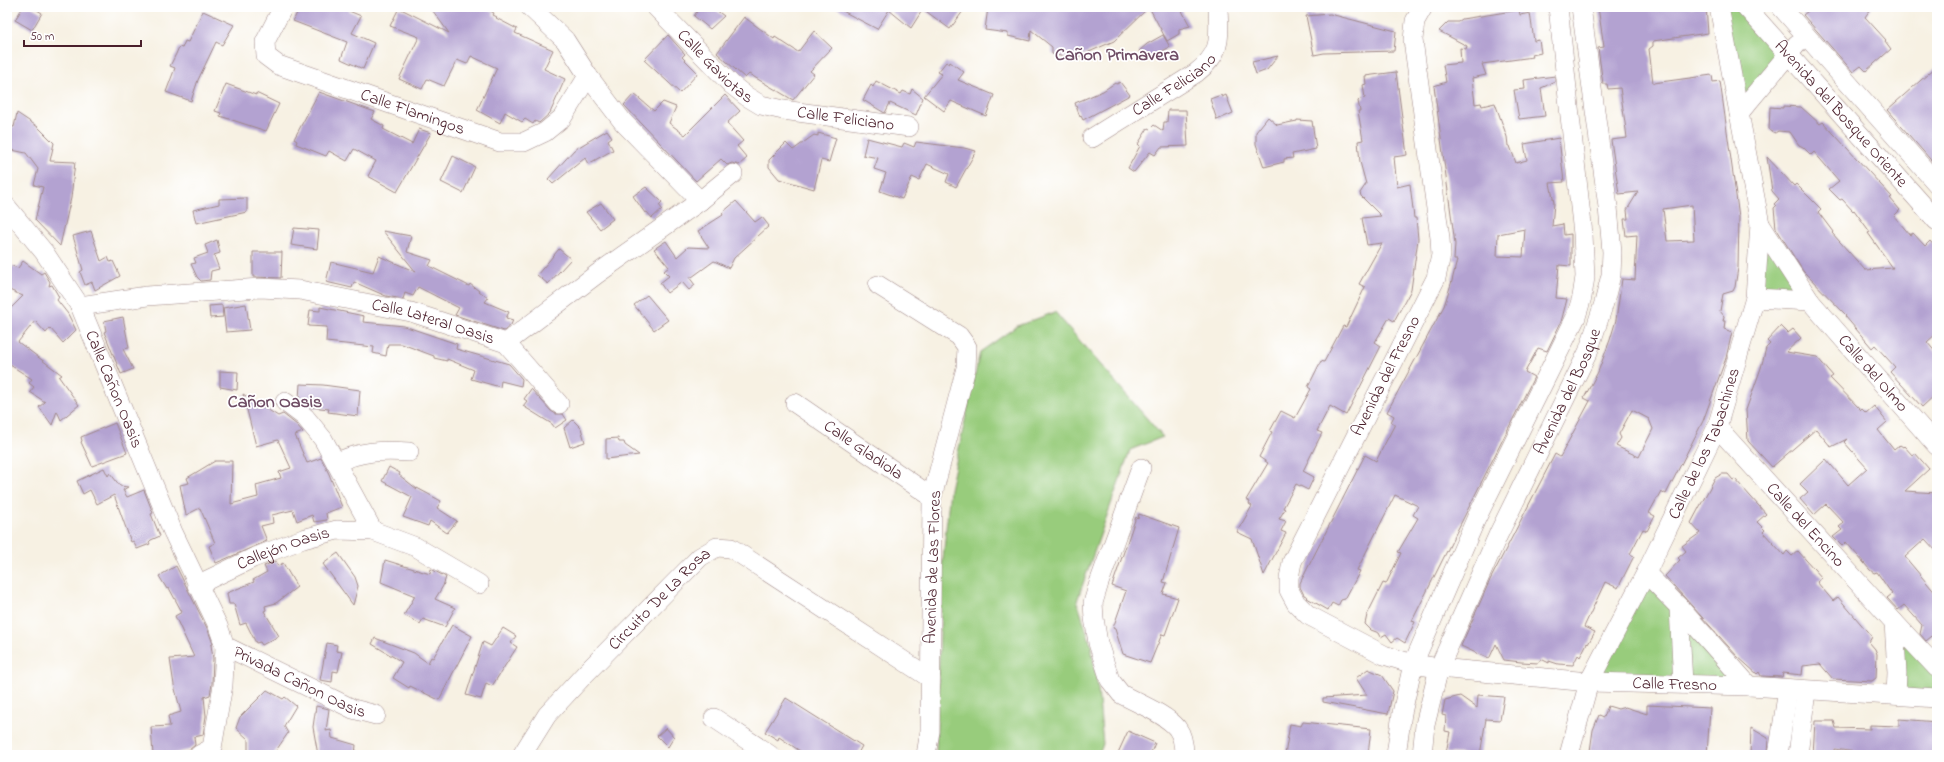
<svg xmlns="http://www.w3.org/2000/svg" width="1944" height="762" font-family="'Indie Flower',sans-serif">
  <style>
    .green { fill: #98cc7c; stroke: #717654 }
    .building { fill: #b3a2d1; fill-rule: evenodd }
    .lines { fill: none; stroke-linecap: round; stroke-linejoin: round }
    .minor-casing { stroke: #a08887; stroke-width: 20 }
    .minor { stroke: #fff; stroke-width: 19 }
    .labels { text-anchor: middle; dominant-baseline: central; stroke-width: 3.5; stroke-linejoin: round; paint-order: stroke }
    .street-label { font-size: 17px; fill: #4a1f2b; stroke: #fff }
    .neighbourhood-label { font-size: 18px; font-weight: bold; fill: #6f4d65; stroke: #fff }
  </style>
  <rect width="100%" height="100%" fill="#fff"/>
  <filter id="ink" filterUnits="userSpaceOnUse"><feTurbulence type="fractalNoise" baseFrequency=".025" numOctaves="2"/><feDisplacementMap in="SourceGraphic" scale="8" xChannelSelector="R" yChannelSelector="G"/><feConvolveMatrix kernelMatrix="1 2 1 2 8 2 1 2 1" color-interpolation-filters="sRGB"/></filter>
  <filter id="wash" filterUnits="userSpaceOnUse"><feTurbulence type="fractalNoise" baseFrequency=".012" numOctaves="4" result="noise"/><feDisplacementMap in="SourceGraphic" scale="16" xChannelSelector="R" yChannelSelector="G"/><feGaussianBlur stdDeviation="0.9" result="paint"/><feColorMatrix in="noise" values="0 0 0 0 0 0 0 0 0 0 0 0 0 0 0 0 0 1.4 0 .05"/><feComposite in="paint" operator="in"/></filter>
  <g filter="url(#wash)">
    <rect width="100%" height="100%" fill="#f7f1e3"/>
    <path class="green" d="M1722,7h16l45,46 -41,53z
      M1760,224l50,77 -55,-3z
      M1055,312l108,125 -33,13 -53,151 14,44 7,44 5,55 -4,11h-163l6,-186 8,-80 30,-137 37,-26z
      M1646,573l103,113 -160,-4z
      M1894,622l43,46v30l-41,-3z"/>
    <g id="blocks">
      <path class="building" d="M23,7h9l10,6 -10,17 -17,-10z
        M300,7h51l-2,4 12,5 -9,17 22,10 -11,26 -22,-10 6,-17 -54,-21z
        M430,7h53l11,6 -1,2 4,2 -1,1 21,11 -2,4 38,17 -9,19 21,10 -15,34 -11,10 -4,-2 -2,3 -8,-5 -3,3 -17,-10 -5,11 -23,-13 20,-42 -26,-12 -4,8 -10,-4 -13,26 -17,-7 -5,10 -23,-10 20,-42 -29,-11 9,-18 50,25z
        M700,7h12l12,9 -14,13 -16,-13z
        M835,7h131l-16,22 -27,-20 -12,19 -22,-18 -12,19z
        M988,7h62v2l99,-2 -35,34 -41,18 -21,-5v-7l-21,-17 -1,11 -22,-5v-3l-23,-3z
        M1149,7h31l10,19 -11,3v5l-12,7z
        M1598,7h108l2,26 -55,8v5l-4,3 4,34 59,-8 1,7 7,-1 19,136 -1,51 -3,19 -2,4 -10,3 -3,17 4,5 -1,5h2l-1,8 8,3 -6,26 -23,63 -37,73 -5,-3 -12,22 6,3 -8,15 -4,-2 -13,25 4,2 -16,32 -13,-6 -21,45 11,5 -7,12 -1,-1 -7,14 -2,-2 -5,10 -15,-1 -9,-3v2l-8,-4 -3,4 -17,-1 -17,-2 -8,-16 -7,15 -28,-13 29,-66 65,-126 5,3 30,-56 -6,-3 14,-26 12,-32 6,-20 6,-41 13,1 2,-45 -11,1 -2,-17h4l-1,-9 11,-18 -19,2 -8,-54 16,-2 -1,-8 -6,-42 -12,1 -1,-5h-4l-5,-36 6,-1zM1692,205l2,35 -27,1 -4,-32zM1632,410l17,9 4,10 -14,28 -23,-11 5,-8 -2,-4z
        M1813,7h59l-7,10 21,23 -1,1 6,8 -25,22 -5,-5 -8,6 -50,-57z
        M1519,10l1,5 10,-2 4,28 5,-1 2,13 -9,2 1,2 -51,7 4,11 -14,3 3,26 6,-1 1,3 13,-3 12,34 1,9h2l6,17 11,-3 -3,-16 35,-6 5,44 -14,1 4,20 -2,23 11,-2 1,11 7,-1v32l-12,-1 -3,33 11,1 -6,23 -14,29 -9,-3 -13,24 9,5 -122,244 3,1 -10,21 -8,-5 -5,4 -6,-8 -5,3 -2,-4 -8,-3 -6,-6 2,-9 16,-32 3,1 15,-31 -3,-1 20,-34 -5,-3 5,-9 -23,-11 -38,75 3,1 -15,28 -4,1 -3,6 -6,-3 -4,7 -21,-12 1,-1 -4,-2 -4,-8v-4l65,-128 11,6 19,-37 -4,-2 3,-6 -7,-4 57,-106 8,-25 5,-21h-3l1,-16 -21,-158 12,-4 -3,-17 18,-2 -1,-15 6,1 1,-3 -28,-15 9,-9h10l4,-3zM1525,229l-2,28 -26,-1 1,-22z
        M203,11l31,14 -12,20 -6,-3 -18,38 -7,21 -25,-9 9,-24 -5,-2 6,-12 3,-7 3,1 3,-7 3,1z
        M1330,14l66,17 -2,20 -70,2 -10,2 -8,-39z
        M744,17l30,22 1,-2 23,15 16,-21 18,17 -22,23 4,3 -21,26 -44,-26 -4,4 -28,-25z
        M668,35l17,19 -3,3 16,16 -18,20 -36,-33z
        M1163,35l7,12 -25,13 -6,-9 8,-7z
        M1278,56l-11,14 -11,4 -4,-12z
        M946,62l3,2 1,-2 14,10 -6,8 36,15 -8,21 -35,-15 -7,10 -20,-15 18,-22 -4,-2z
        M1937,66v101l-50,-57z
        M1396,72l11,83 -13,2 3,30 13,-3 4,34h2l2,21 -7,51 -17,31 -5,-3 -14,24 6,4 -35,69 -16,-9 -13,25 5,2 -19,38 11,6 -6,13 -12,-6 -13,24 2,1 -6,10 7,2 -5,10 5,2 -22,42 -12,-36 -15,-7 15,-26 -3,-2 1,-2 -4,-2 22,-37 -9,-6 13,-25 -2,-1 11,-20 14,7 16,-29 -3,-2 13,-26 3,1 19,-36 3,1 19,-40 -6,-3 23,-41 -15,2 -5,-27 19,-2 -20,-20 -1,-3 6,-9 -6,-22 -2,-21 5,-1 -5,-29h2l-2,-10 2,-2 5,-1 -2,-13 3,-1 -1,-8z
        M1555,76v6l-14,6 4,28 -26,3 -5,-29 11,-1 -1,-9z
        M876,81l25,13 2,-3 7,3 2,-5 11,9 -7,17 -26,-12 -5,10 -2,-1 -20,-12 8,-15 2,2z
        M1120,82l10,13 -47,25 -2,-4 -1,1 -5,-14 28,-12 12,-8 2,1z
        M226,84l30,11v-2l23,11 -13,27 -46,-15 1,-3 -6,-2z
        M319,92l56,20 -4,7 13,7 -1,3 29,15 7,-15 12,4 -34,59 -29,-16 8,-15 -22,-12 -7,12 -18,-10 -3,5 -30,-12 1,-3 -3,-2z
        M634,94l20,17 9,-9 13,5 -7,16 16,12 40,-40 15,16 -13,12 16,18 -6,5 10,12 -8,7 -7,-2 -5,2 -6,-6 -25,22 -72,-76z
        M1221,95l1,2 4,-2 7,18 -16,7 -7,-21z
        M1783,106l18,1 19,17 3,-2 69,75 -2,1 10,12 -6,6 16,19 3,-2 12,13 5,-5 7,8v84l-10,9 10,12v39l-15,14 -32,-35 5,-5 -20,-22 -3,3 -27,-32 1,-1 -43,-44 -27,-43 -2,-20 2,-2 -2,-2 5,-5 -7,-8 -5,-34 27,29 2,-2 25,25 -3,3 15,20 -1,1 33,37 28,-2 -25,-35 2,-1 -16,-22 -1,1 -11,-12 -2,1 -11,-11 10,-8 -25,-29 -3,3 -8,-8 -4,-2 -9,-13 -12,-1 -3,2 -6,-3 1,-23 13,1z
        M1168,110h18l2,36 -27,1 -6,8 -5,-3 -16,20 -6,-4 12,-22 -2,-2 10,-16 2,1 4,-4 9,6 1,-9h3z
        M17,113l21,14 16,16 -4,18 25,1 -4,36 -11,48 -25,-26 8,-33 -9,-2 4,-16 -12,-16 -19,-4v-23l7,1z
        M1268,117l9,8 20,-4v-1l15,1 4,28 -24,5 1,4 -9,1v3l-20,5 -8,-23v-12z
        M607,130l5,7 -4,3 5,10 -25,14 -3,-6 -32,26 -5,-5 26,-29z
        M818,133l18,5 -7,24 -8,-2 -7,29 -35,-10 -10,-12v-7l17,-17 7,7 21,-15 4,1z
        M867,138l35,9 2,-4 10,4 2,-5 48,6 12,3 -20,36 -10,-5 3,-8 -22,-10 -8,16 -7,-3 -10,22 -22,-8 6,-18 -12,-4 4,-11 -15,-3z
        M453,156l22,11 -12,26 -22,-11z
        M646,187l16,15 -3,3 3,4 -10,9 -5,-6 -2,1 -12,-17z
        M247,198v14l-51,11 -3,-13 26,-6v-5z
        M736,201l19,21 7,-5 7,9 -35,32 -5,10 -15,-7 -22,16h-3l6,8 -6,5 -7,-8 -15,11 -7,-10 9,-7 -5,-5 5,-4 -15,-18 12,-8 11,16 11,-10 21,1 -11,-17 25,-16 -1,-2z
        M601,203l12,16 -13,10 -14,-17z
        M294,228l25,2 -2,19 -26,-4z
        M91,231l10,30 7,-4 2,5 3,-1 7,15 -25,14 -3,-8 -7,3 -5,-13 3,-2 -10,-34z
        M383,231l28,5 -4,16 25,8 -3,6 40,20 1,-2 18,14 -3,4 24,10 -3,6 7,2 -2,5 -7,6 -49,-16 4,-7 -41,-21 -5,9 -8,-3 -2,6 -17,-3 -32,-14 -2,6 -26,-6 5,-20 42,10 6,-16 37,16z
        M217,240l3,13 -6,2 5,14 -8,2 -1,9 -9,1 -4,-4 -6,-13 5,-1 -2,-5 14,-5 -3,-8z
        M559,249l12,10 -23,25 -11,-9z
        M253,252h29l-1,26 -28,-1z
        M23,261l18,13 3,-2 6,10 -1,4 3,-1 7,12 -2,3 11,14 8,16 -13,13 -13,-15 -4,5 -11,-12 -17,21 44,33 -3,2 20,28 -18,15 -4,-9 -5,14 -13,-18 6,-5 -15,-10 4,-5 -5,-4 3,-4 -25,-16v-51l16,-16 -16,-7v-25l11,4z
        M647,295l21,25 -14,10 -20,-25z
        M246,304l4,26 -24,2 -3,-24z
        M222,305l1,12 -13,1 -1,-12z
        M320,307l44,9 -1,6 41,4 53,18 -1,5 53,15 13,15 -1,7 -20,-5 -1,6 -29,-8 3,-9 -27,-11v2l-13,-3v-2l-32,-12h-14l-2,12 -13,-3 1,-6 -48,-5 1,-15 -19,-1 2,-16 10,1z
        M123,317l6,31 -6,1 10,20 -12,5 -17,-42 2,-1 -2,-10z
        M1781,326l7,7 5,-4 8,9 -15,14 31,5 16,19 -3,2 31,32 1,-1 4,4 8,-7 13,16 -9,8 16,20 6,-5 3,2 1,-1 9,10 2,-3 14,16 -24,22 32,2v59l-12,-13 -20,18 32,38v37l-11,9 -6,-7 2,-9 -18,-20 -6,5 -11,-12 5,-4 -15,-22 -3,1 -4,-3 -24,-28 -4,4 -9,-9 9,-7 -3,-3 5,-4 -18,-19 -12,11 -14,-16 8,-7 -8,-8 26,-25 22,26 19,-17 -23,-26 3,-3 -16,8 -15,-18 -44,38 -24,-26 -2,-31 15,-42 5,-20 4,-4 -3,-3z
        M220,371l18,1 -1,18 -17,-3z
        M300,384l23,1 37,5 -2,26 -30,-4 1,-3 -18,-2 -12,-8z
        M531,389l20,22 5,3h7l4,6 -12,8 -3,-4 -29,-18 4,-5 -3,-2z
        M243,394l35,22 5,-2 14,11 6,7 -8,3 12,28 14,-5 8,16 13,33 -16,6 1,7 -13,2 -2,-7 -15,6 -4,-11 -21,5 1,8 -12,3 6,15 -51,22 -7,-17 6,-3 -15,-35 -14,7 -6,-30 9,-2 -2,-5 28,-17h17l-1,43 27,-7 -2,-12 25,-7 -2,-6 12,-4 -13,-28 -22,6z
        M573,420l8,8 4,14 -15,5 -6,-19z
        M115,423l12,30 -35,13 -11,-24 1,-1 -1,-4z
        M618,438l1,4h5l1,3 14,10 -33,4v-20z
        M389,467l11,6 -1,2 18,14v-1l24,13 -4,7 20,13 -10,12 -17,-12 -2,5 -25,-9 9,-20 -30,-16z
        M104,468l4,8 2,-3 10,13 8,1 -5,3 4,7 17,-7 9,23 -2,1 9,22 -9,4 -2,2 1,2 -13,5 -4,-8 -2,1 -17,-47 -17,9 -7,-14 -7,4 -6,-13z
        M1722,474h6l5,6 2,-1 31,35 -9,8 8,8 -2,2 21,23 3,-4 5,5 6,-5 24,27 -5,4 16,19 5,-4 34,40 -3,5 6,7 2,5 -1,24 -4,3 -39,-2 -13,-15 -17,2 -1,9 -19,-2 -1,4 -21,-1 -2,-4 -2,2 -20,-18 -72,-80 15,-16 -2,-2 8,-7 -4,-5 18,-13 -9,-10 24,-45z
        M1139,514l40,14 -16,54 4,1 -4,11 15,4 -13,37 -3,-1 -12,29 -27,-9 -8,-25 -2,-1 13,-37 -14,-5 24,-69 2,2z
        M338,553l17,24 3,9 -5,19 -30,-41z
        M385,560l45,14 1,-5 15,8 -3,9 -8,13 20,9 -10,19 -22,-8 -3,5 -16,-9 11,-19 -34,-14z
        M276,561l2,5 5,-3 14,24 -21,16 -11,3 1,4 -2,1 15,25 -17,9 -2,-3 -4,1 -10,-20 -6,2 -6,-21h-5l-2,-11 27,-11 -1,-2 14,-8 -3,-6z
        M176,566l32,64 5,14 -2,1 2,13 -1,26 -2,11 -6,2 2,19 -3,19 -9,2 1,8 -6,5 -22,5h-14l-2,-28 19,-1 -2,-10 13,-4 -7,-27 -4,-26 24,-2 -19,-41 7,-4 -13,-24 -2,1 -8,-13z
        M452,625l20,11 -33,64 -29,-14 -1,2 -16,-10 9,-16 -30,-18 3,-6 39,15 14,10 3,-6 2,1z
        M503,628l13,8 -5,7 6,4 -25,39 -6,-3 -5,16 -15,-4 17,-53 8,4z
        M327,643l10,2 -1,6 6,1 -4,20 -5,-1 -1,11 -12,-2z
        M1368,669l14,6 11,16 -5,23 -65,-12v-4l44,-3 -11,-17z
        M267,690l16,9 2,-2 11,9 -12,20 4,7 -15,22h-18v-3h-7v-13l-12,-11 4,-11z
        M1478,695l26,2 -4,23 -14,-1 -6,36 -34,-2 4,-21 -5,-1 1,-15 -4,-1 3,-15 15,-4 17,12z
        M786,698l76,48 -5,9h-51l-27,-18 -1,3 -13,-8z
        M1647,705l63,3 -3,47h-108v-4h-9l3,-21 6,-15 5,2 4,-11 10,3 7,-2 22,7z
        M316,706l13,3 -3,22 5,-1 1,8 24,7 -1,10h-37l-5,-28z
        M1899,719l38,3v33h-60l-43,-6v6h-21l2,-34h19l2,7 34,1v-4l29,1z
        M1303,722l68,7 -3,26h-83l5,-31 11,2z
        M666,728l8,9 -6,10 -11,-11z
        M1751,728l17,10 -1,17h-17z
        M1128,731l27,12 -5,12h-33z"/>
    </g>
  </g>
  <g filter="url(#ink)">
    <use href="#blocks" fill-opacity="0" stroke="#a08887" stroke-width="1"/>
    <g class="lines">
      <g class="minor-casing">
        <g id="minor">
          <path id="s1" d="M283,7l-18,35 1,14 12,9 222,77h24l21,-10 17,-14 26,-42"/>
          <path d="M530,7l35,33 23,36 35,46 77,79"/>
          <path id="s2" d="M656,7l76,78 14,11 15,9 22,5 126,17"/>
          <path id="s3" d="M1423,7l-8,14 -2,19 27,198 1,17 -5,23 -144,284 -3,16v12l7,13 12,12 76,40 29,9 26,4 150,14 160,4 188,12"/>
          <path id="s4" d="M1746,7l191,214"/>
          <path d="M1781,7l156,177"/>
          <path d="M1739,113l58,-69"/>
          <path id="s5" d="M1092,138l104,-65c27,-21 23,-35 22,-66"/>
          <path id="s6" d="M7,207l37,45 36,54 93,226 45,94 7,20 -2,39 -11,63 -13,7"/>
          <path d="M1760,224l50,77"/>
          <path d="M878,285l81,51 8,11 -1,21 -34,129 -2,234 -4,24"/>
          <path id="s7" d="M1755,298l55,3 127,145"/>
          <path id="s8" d="M80,306l67,-10 113,-8 40,2 111,22 95,31 91,-69 103,-73 33,-27"/>
          <path d="M506,343l53,61"/>
          <path d="M285,402l20,15 18,22 50,92"/>
          <path id="s9" d="M795,403l137,94"/>
          <path id="s10" d="M1717,427l177,195 3,51 -1,22"/>
          <path d="M336,463c23,-12 47,-13 73,-11"/>
          <path d="M1141,468l-42,115 -6,20 1,15 4,25 12,37 11,14c16,9 45,20 56,34 6,8 7,18 7,27"/>
          <path d="M1646,573l33,34 4,77"/>
          <path id="s11" d="M197,585l56,-27 50,-19 34,-9 36,1 43,16 63,37"/>
          <path d="M1679,607l70,79"/>
          <path d="M1894,622l43,46"/>
          <path id="s12" d="M225,646l128,63 23,6"/>
          <path d="M714,718l56,37"/>
          <path id="s13" d="M522,755l25,-40 38,-41 115,-117 17,-10 14,1 199,130"/>
          <path d="M1396,755l6,-42 11,-49 63,-145 100,-202 6,-20 3,-20 -2,-43 -25,-227"/>
          <path id="s14" d="M1422,755l3,-30 14,-57 60,-135 89,-181 16,-49 7,-28 1,-23 -4,-45 -27,-200"/>
          <path id="s15" d="M1569,755l20,-73 57,-109 71,-146 38,-129 5,-74 -41,-217"/>
          <path d="M1778,755l10,-66"/>
          <path d="M1798,755l8,-64"/>
        </g>
      </g>
      <use href="#minor" class="minor"/>
    </g>
  </g>
  <g class="labels">
    <g class="street-label">
      <text stroke="none"><textPath href="#s2" startOffset="84">Calle Gaviotas</textPath></text>
      <text stroke="none"><textPath href="#s5" startOffset="98">Calle Feliciano</textPath></text>
      <text stroke="none"><textPath href="#s1" startOffset="211">Calle Flamingos</textPath></text>
      <text stroke="none"><textPath href="#s4" startOffset="143">Avenida del Bosque Oriente</textPath></text>
      <text stroke="none"><textPath href="#s2" startOffset="230">Calle Feliciano</textPath></text>
      <text stroke="none"><textPath href="#s8" startOffset="358">Calle Lateral Oasis</textPath></text>
      <text stroke="none"><textPath href="#s7" startOffset="151">Calle del Olmo</textPath></text>
      <text transform="translate(1386 376) rotate(-63)">Avenida del Fresno</text>
      <text stroke="none"><textPath href="#s6" startOffset="213">Calle Cañon Oasis</textPath></text>
      <text stroke="none"><textPath href="#s14" startOffset="394">Avenida del Bosque</textPath></text>
      <text stroke="none"><textPath href="#s15" startOffset="341">Calle de los Tabachines</textPath></text>
      <text stroke="none"><textPath href="#s9" startOffset="83">Calle Gladiola</textPath></text>
      <text stroke="none"><textPath href="#s10" startOffset="132">Calle del Encino</textPath></text>
      <text stroke="none"><textPath href="#s11" startOffset="94">Callejón Oasis</textPath></text>
      <text transform="translate(933 567) rotate(-88)">Avenida de Las Flores</text>
      <text stroke="none"><textPath href="#s13" startOffset="209">Circuito De La Rosa</textPath></text>
      <text stroke="none"><textPath href="#s12" startOffset="83">Privada Cañon Oasis</textPath></text>
      <text stroke="none"><textPath href="#s3" startOffset="1033">Calle Fresno</textPath></text>
    </g>
    <g class="neighbourhood-label">
      <text x="1117" y="56">Cañon Primavera</text>
      <text x="275" y="403">Cañon Oasis</text>
    </g>
  </g>
  <rect width="1944" height="762" fill="none" stroke="#fff" stroke-width="24"/>
  <path d="M24 40v6h117v-6" fill="none" stroke="#4a1f2b" stroke-width="2"/>
  <text x="30" y="40" font-size="12" fill="#4a1f2b" stroke="#ffffff" stroke-width="3" paint-order="stroke">50 m</text>
</svg>
